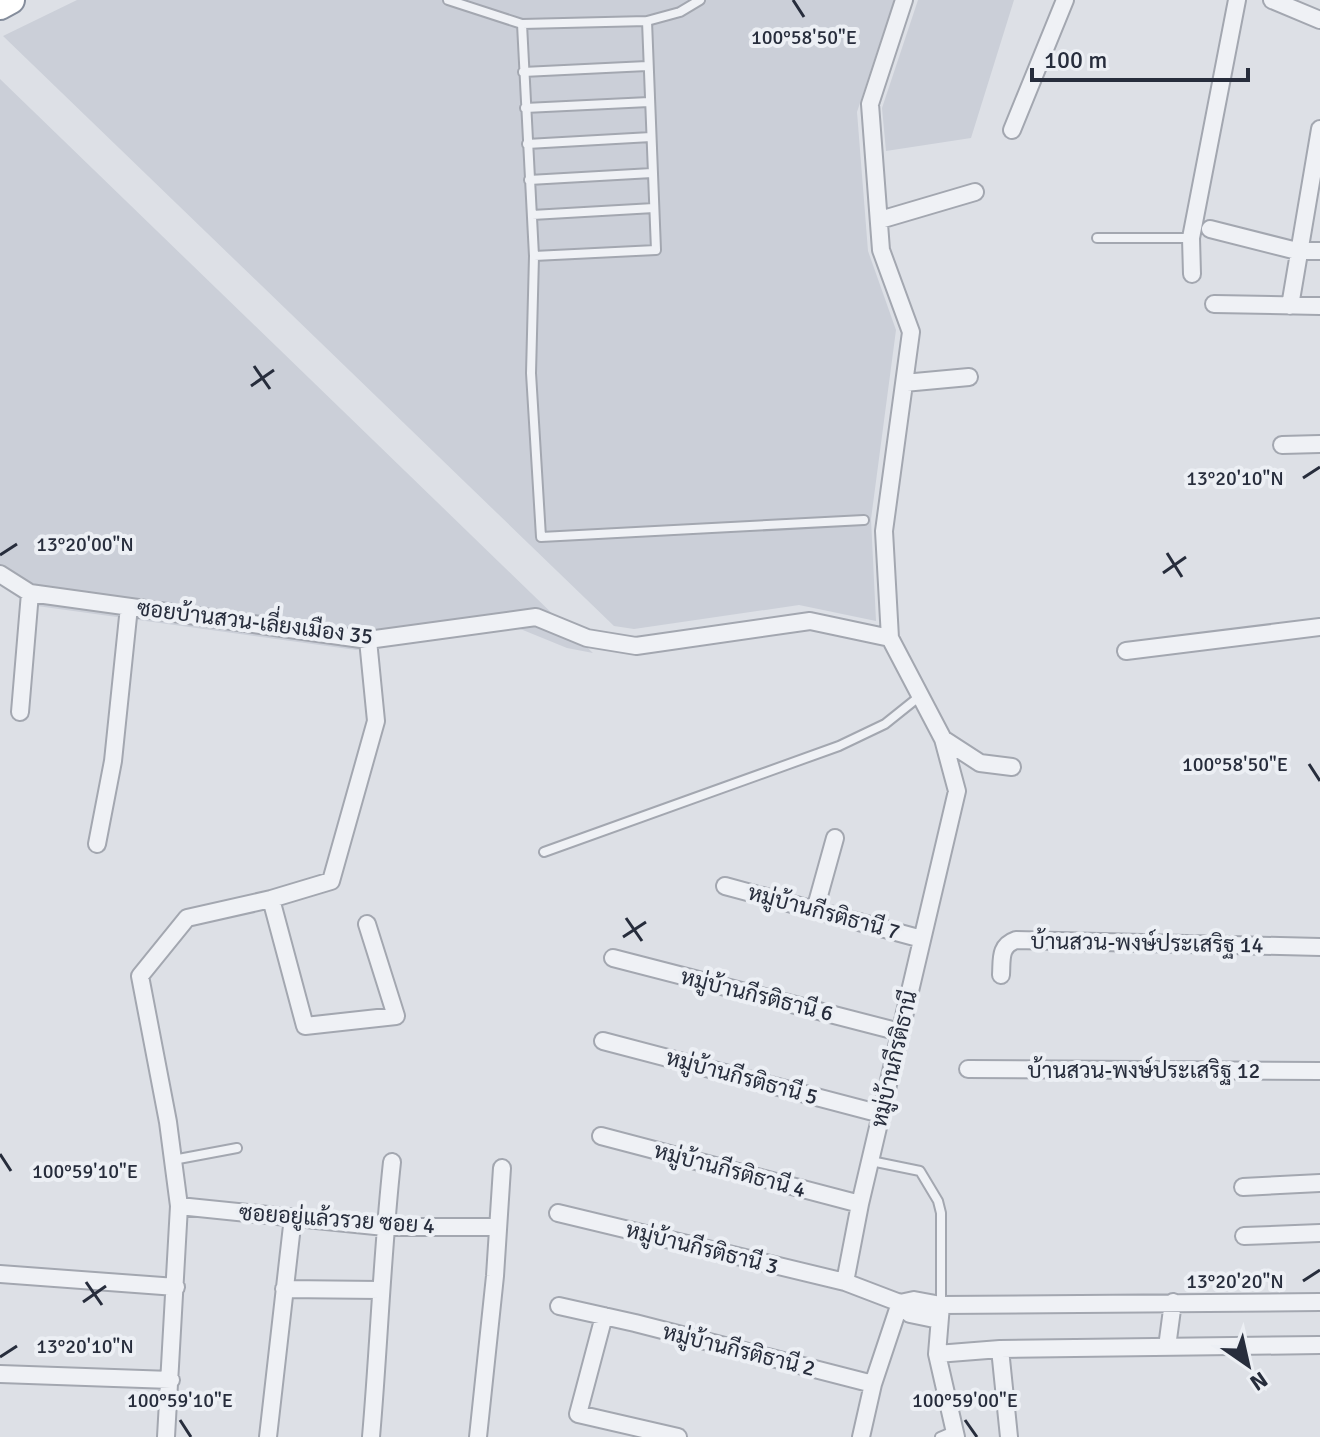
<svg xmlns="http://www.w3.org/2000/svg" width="1320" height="1437" font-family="Signika,Sarabun,sans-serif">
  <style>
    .built { fill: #cbcfd8 }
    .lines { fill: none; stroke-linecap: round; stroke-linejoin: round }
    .service-casing { stroke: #a3a7b0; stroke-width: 12 }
    .minor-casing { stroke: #a3a7b0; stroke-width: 20 }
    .trunk-casing { stroke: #858d9c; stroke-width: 30 }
    .service { stroke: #eff1f5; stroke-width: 8 }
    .minor { stroke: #eff1f5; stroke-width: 16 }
    .trunk { stroke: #fff; stroke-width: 26 }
    .ticks { fill: none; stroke: #272d3c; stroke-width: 3 }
    .labels { text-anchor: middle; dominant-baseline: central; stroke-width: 8; stroke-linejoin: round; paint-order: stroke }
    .street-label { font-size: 22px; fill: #272d3c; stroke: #eceff4 }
    .ticks-label { font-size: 20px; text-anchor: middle; fill: #272d3c; stroke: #eceff4; stroke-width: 8; stroke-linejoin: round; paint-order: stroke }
  </style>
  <rect width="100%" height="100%" fill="#dde0e6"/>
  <path class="built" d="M77,0h817l-37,112 11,139 28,79 -25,189 5,102 -77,-16 -165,24 -20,-3 -611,-590z
    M918,0h96l-43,138 -85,13 -4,-43z
    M0,79l593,574 -26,-5 -49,-20 -162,22 -326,-45 -30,-19z"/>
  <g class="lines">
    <g class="service-casing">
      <path id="service" d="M448,0l74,24 125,-3 33,-9 20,-12
        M522,24l12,232 -3,117 10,164 323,-17
        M523,72l124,-6
        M525,108l124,-6
        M527,144l124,-7
        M529,180l123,-7
        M532,215l122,-7
        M1097,238h94
        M534,256l122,-6 -9,-229
        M544,852l295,-106 46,-22 35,-28
        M173,1160l64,-12
        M871,1161l49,10 18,30 3,12v92
        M940,1437l14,-6"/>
    </g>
    <g class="minor-casing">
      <path id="minor" d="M904,0l-34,104 11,146 30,82 -27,199 6,107 53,101 37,24 32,4
        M1272,0l48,20
        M1012,130l53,-130
        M880,220l95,-28
        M1210,229l87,22h23
        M1192,274l-1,-36 46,-238
        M1214,304l106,2
        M1290,306l30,-177
        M904,383l65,-6
        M1282,445l38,-1
        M0,574l30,19 338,47 168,-23 51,21 49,8 174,-25 80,17
        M1126,651l194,-24
        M20,712l10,-119
        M97,844l16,-83 16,-154
        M725,886l197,53
        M271,899l34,127 91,-10 -29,-92
        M815,910l20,-72
        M613,958l287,74
        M1001,975c1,-16 -2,-29 15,-35l304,7
        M603,1041l278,73
        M968,1069l352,2
        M601,1136l259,68
        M1243,1187l77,-4
        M179,1206l206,21h111
        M558,1213l287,69 55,21 14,-3 27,5 379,-3
        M1244,1236l76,-3
        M0,1274l176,13
        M845,1282l15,-78 97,-413 -14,-52
        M284,1289l96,1
        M900,1303l10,11 29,6
        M941,1305l-4,49 19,83
        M559,1306l76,17 238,61
        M604,1316l-26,98 100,23
        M1167,1347l6,-45
        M1000,1349l320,-4
        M937,1354l63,-5 9,88
        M0,1374l171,6
        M166,1437l13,-231 -11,-84 -28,-146 47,-58 84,-19 60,-18 45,-160 -8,-81
        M268,1437l25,-220
        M371,1437c8,-92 11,-183 21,-275
        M478,1437l17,-161 7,-108
        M861,1437l12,-53 27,-81"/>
    </g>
    <g class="trunk-casing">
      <path id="trunk" d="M0,6l11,-6"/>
    </g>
    <use href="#service" class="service"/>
    <use href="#minor" class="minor"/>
    <use href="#trunk" class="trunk"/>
  </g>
  <path class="ticks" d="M793,0l11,17M254,366l16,23M251,386l23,-16M1303,478l17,-11M1167,553l15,24M0,555l17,-11M1163,573l23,-16M1309,764l11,17M626,918l16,23M623,937l23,-15M0,1154l11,17M1303,1281l17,-11M86,1282l16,23M83,1302l23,-16M0,1357l17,-11M180,1420l11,17M965,1420l12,17"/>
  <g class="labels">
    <g class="street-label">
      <text transform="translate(255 622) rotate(7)">ซอยบ้านสวน-เลี่ยงเมือง 35</text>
      <text transform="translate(824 912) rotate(15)">หมู่บ้านกีรติธานี 7</text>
      <text transform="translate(1147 943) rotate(1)">บ้านสวน-พงษ์ประเสริฐ 14</text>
      <text transform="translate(757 995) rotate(14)">หมู่บ้านกีรติธานี 6</text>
      <text transform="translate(894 1059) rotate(-77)">หมู่บ้านกีรติธานี</text>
      <text x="1144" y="1070">บ้านสวน-พงษ์ประเสริฐ 12</text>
      <text transform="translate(742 1077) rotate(15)">หมู่บ้านกีรติธานี 5</text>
      <text transform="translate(730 1170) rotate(15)">หมู่บ้านกีรติธานี 4</text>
      <text transform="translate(337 1219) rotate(4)">ซอยอยู่แล้วรวย ซอย 4</text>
      <text transform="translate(702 1248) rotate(14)">หมู่บ้านกีรติธานี 3</text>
      <text transform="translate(739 1350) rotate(14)">หมู่บ้านกีรติธานี 2</text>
    </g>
  </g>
  <g class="ticks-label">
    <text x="804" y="44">100°58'50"E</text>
    <text x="1235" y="485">13°20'10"N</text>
    <text x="85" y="551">13°20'00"N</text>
    <text x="1235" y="771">100°58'50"E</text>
    <text x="85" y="1178">100°59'10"E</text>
    <text x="1235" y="1288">13°20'20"N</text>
    <text x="85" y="1353">13°20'10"N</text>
    <text x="180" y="1407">100°59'10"E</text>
    <text x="965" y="1407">100°59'00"E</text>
  </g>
  <g transform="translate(1248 1365) rotate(146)" stroke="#eceff4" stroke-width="6" paint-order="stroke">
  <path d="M0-6L14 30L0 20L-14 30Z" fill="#272d3c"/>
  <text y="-12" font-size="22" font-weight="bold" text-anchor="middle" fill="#272d3c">N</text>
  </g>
  <path d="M1032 68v12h216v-12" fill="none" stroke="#272d3c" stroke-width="4"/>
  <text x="1044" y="68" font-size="24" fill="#272d3c" stroke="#eceff4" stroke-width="6" paint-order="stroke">100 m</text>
</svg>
